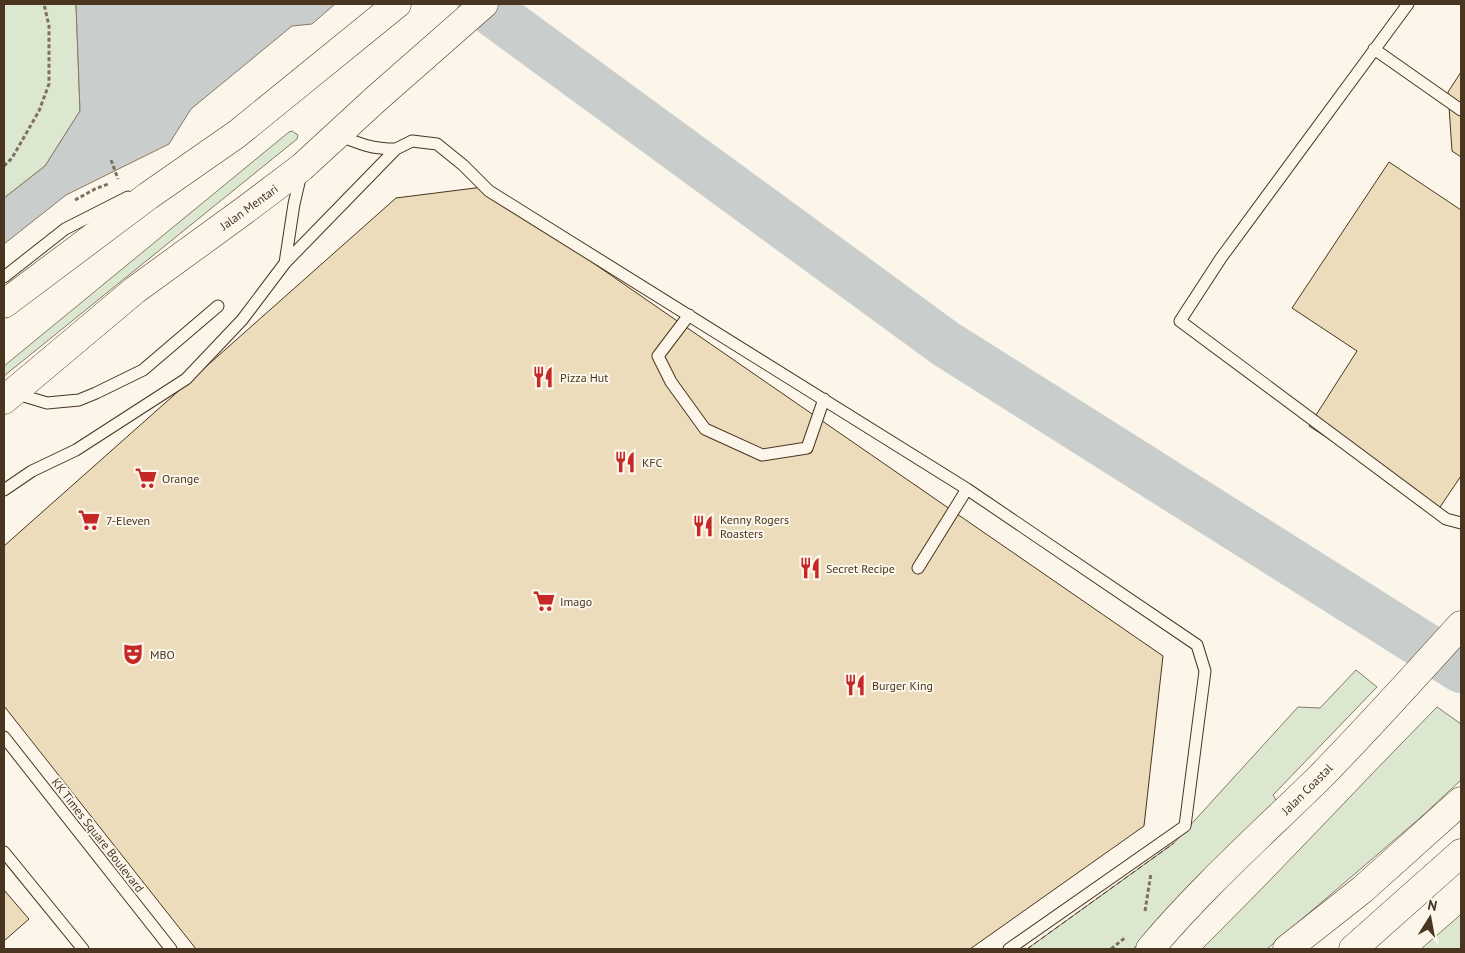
<svg xmlns="http://www.w3.org/2000/svg" width="1465" height="953" font-family="'PT Sans',sans-serif">
  <style>
    .green { fill: #dce7d0; stroke: #887966 }
    .water { fill: #c9cecd; stroke: #887966 }
    .lines { fill: none; stroke-linecap: round; stroke-linejoin: round }
    .river { stroke: #c9cecd; stroke-width: 48 }
    .building { fill: #ecdcbc; stroke: #4a3520 }
    .service-casing { stroke: #4a3520; stroke-width: 13 }
    .primary-casing { stroke: #4a3520; stroke-width: 29 }
    .trunk-casing { stroke: #4a3520; stroke-width: 29 }
    .path { stroke: #7f6f5c; stroke-width: 3; stroke-dasharray: 4 2.5; stroke-linecap: butt }
    .service { stroke: #fbf6e9; stroke-width: 11 }
    .primary { stroke: #fbf6e9; stroke-width: 28 }
    .trunk { stroke: #fbf6e9; stroke-width: 28 }
    .fence { stroke: #4a3520; stroke-width: 1; stroke-dasharray: 6 2.5; stroke-linecap: butt }
    .labels { text-anchor: middle; dominant-baseline: central; stroke-width: 4; stroke-linejoin: round; paint-order: stroke }
    .street-label { font-size: 12px; fill: #4a3520; stroke: #fbf6e9 }
    .poi-label { font-size: 12px; fill: #4a3520; stroke: #fbf6e9; text-anchor: start }
  </style>
  <rect width="100%" height="100%" fill="#fbf6e9"/>
  <path class="green" d="M4,4h72l4,107 -35,55 -41,32z
    M292,131l6,4 -1,4 -293,237v-10l285,-234z
    M1356,670l21,17 -104,108 6,10 -79,76 -67,68h-106l147,-106 124,-136 22,1z
    M1437,707l24,17v56l-41,38 -153,131h-65c80,-79 156,-162 235,-242z
    M1461,914v35h-40l37,-32z"/>
  <path class="water" d="M76,4h259l-23,20 -20,2 -101,83 -22,35 -103,51 -62,49v-46l41,-32 35,-55z"/>
  <g class="lines">
    <path class="river" d="M481,4l465,340 515,325"/>
  </g>
  <path class="building" d="M1461,72v85l-9,-6 -4,-59z
    M1389,162l72,48v266l-23,34 -129,-84 48,-75 -65,-43z
    M483,187l680,469 -19,170 -174,123h-774l-192,-243v-160l392,-348z
    M4,890l25,29 -25,22z"/>
  <g class="lines">
    <g class="service-casing">
      <path id="service" d="M1408,4l-187,254 -41,63 266,198 15,4
        M1374,49l87,61
        M338,135c22,9 34,14 58,14
        M285,263l9,-59 7,-30
        M4,277l61,-48 63,-32
        M689,315l-31,41 13,26 34,47 57,26 45,-7 17,-49
        M14,393l33,10 32,-3 17,-7 47,-23 75,-64
        M4,490l28,-19 44,-21 110,-71 56,-59 43,-57 111,-114 16,-8 25,3 26,21 26,26 478,298
        M918,568l49,-79 230,156 8,26 -20,155 -176,123
        M4,737l167,212
        M4,852l79,97"/>
    </g>
    <g class="primary-casing">
      <path id="primary" d="M4,304l144,-108 89,-62 160,-130
        M4,400l131,-110 110,-80 57,-43 75,-69 107,-94"/>
    </g>
    <g class="trunk-casing">
      <path id="trunk" d="M1150,949c52,-62 113,-116 171,-173 48,-49 94,-100 140,-151
        M1287,949l76,-60 98,-88
        M1353,949l108,-96"/>
    </g>
    <path class="path" d="M111,160l7,19
      M4,166l8,-8 27,-47 10,-27v-58l-5,-22
      M75,200l20,-11 13,-5
      M1145,911l6,-38
      M1111,949l15,-12"/>
    <use href="#service" class="service"/>
    <use href="#primary" class="primary"/>
    <use href="#trunk" class="trunk"/>
    <path class="fence" d="M1027,949l147,-106"/>
  </g>
  <defs>
    <g id="restaurant-bare" transform="scale(1.725)"><path d="M-5-6h1v4h1v-4h1v4h1v-4h1v5L-1.5 .5V6h-2V.5L-5-1ZM5-6V6H3V1.5H1.5Q1.5-4 5-6Z" fill="#c62828" stroke="#fbf6e9" stroke-width="2.5" paint-order="stroke"/></g>
    <g id="supermarket-bare" transform="scale(1.725)"><path d="M-6-5.5h2.5l.6 2H6L4.5 2H-2.5L-4.4-4H-6ZM-1.5 3.2a1.3 1.3 0 1 0 .1 0ZM3 3.2a1.3 1.3 0 1 0 .1 0Z" fill="#c62828" stroke="#fbf6e9" stroke-width="2.5" paint-order="stroke"/></g>
    <g id="theatre-bare" transform="scale(1.725)"><path d="M-5-5.5Q0-4 5-5.5V0Q5 5 0 6Q-5 5-5 0ZM-3.3-2.5H-1v1.5H-3.3ZM1-2.5H3.3v1.5H1ZM-2.8 1Q0 5.5 2.8 1Z" fill="#c62828" stroke="#fbf6e9" stroke-width="2.5" paint-order="stroke"/></g>
  </defs>
  <g fill-rule="evenodd">
    <use href="#restaurant-bare" x="543" y="377"/>
    <use href="#restaurant-bare" x="625" y="462"/>
    <use href="#supermarket-bare" x="146" y="478"/>
    <use href="#supermarket-bare" x="89" y="520"/>
    <use href="#restaurant-bare" x="703" y="526"/>
    <use href="#restaurant-bare" x="810" y="568"/>
    <use href="#supermarket-bare" x="544" y="601"/>
    <use href="#theatre-bare" x="133" y="654"/>
    <use href="#restaurant-bare" x="855" y="685"/>
  </g>
  <g class="labels">
    <g class="street-label">
      <text transform="translate(249 207) rotate(-36)">Jalan Mentari</text>
      <text transform="translate(1307 789) rotate(-45)">Jalan Coastal</text>
      <text transform="translate(98 835) rotate(52)">KK Times Square Boulevard</text>
    </g>
    <g class="poi-label">
      <text x="560" y="377">Pizza Hut</text>
      <text x="642" y="462">KFC</text>
      <text x="162" y="478">Orange</text>
      <text x="720" y="519">Kenny Rogers<tspan x="720" dy="14">Roasters</tspan></text>
      <text x="106" y="520">7-Eleven</text>
      <text x="826" y="568">Secret Recipe</text>
      <text x="560" y="601">Imago</text>
      <text x="150" y="654">MBO</text>
      <text x="872" y="685">Burger King</text>
    </g>
  </g>
  <rect width="1465" height="953" fill="none" stroke="#4a3520" stroke-width="10"/>
  <g transform="translate(1430 918) rotate(11)" stroke="#fbf6e9" stroke-width="4" paint-order="stroke">
  <path d="M0-4L9 19L0 12L-9 19Z" fill="#4a3520"/>
  <text y="-8" font-size="14" font-weight="bold" text-anchor="middle" fill="#4a3520">N</text>
  </g>
</svg>
